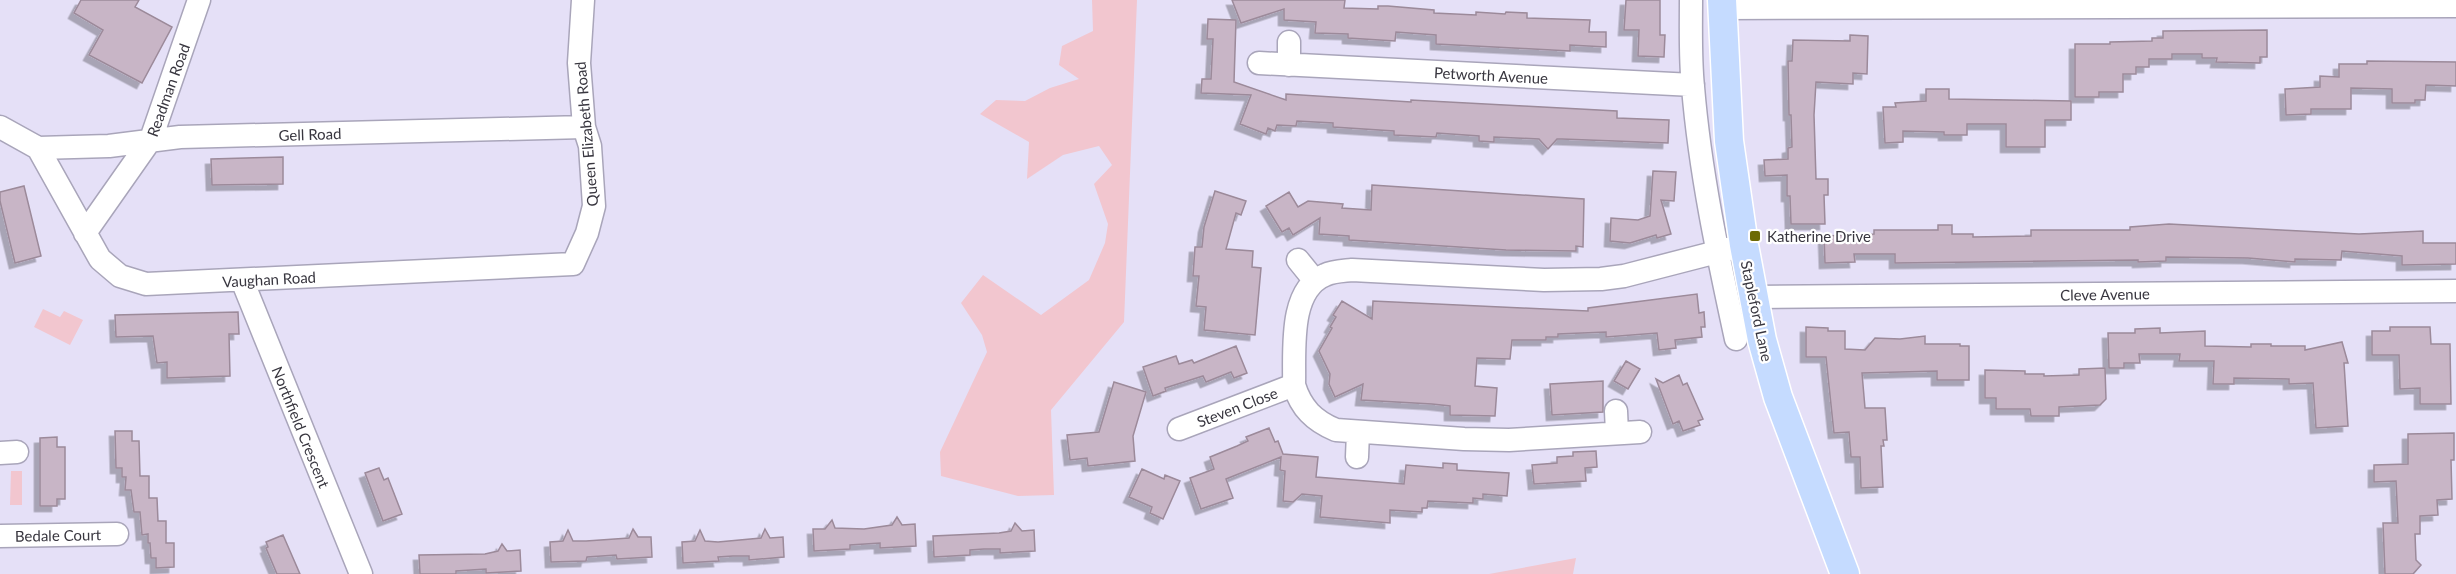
<svg xmlns="http://www.w3.org/2000/svg" width="2456" height="574" font-family="Lato,sans-serif">
  <style>
    .green { fill: #f2c6cf }
    .building { fill: #c8b5c6; stroke: #9c8a9a; stroke-width: 1.5; filter: url(#shadow) }
    .lines { fill: none; stroke-linecap: round; stroke-linejoin: round }
    .minor-casing { stroke: #a9a5ba; stroke-width: 25 }
    .major-casing { stroke: #fff; stroke-width: 31 }
    .minor { stroke: #fff; stroke-width: 22 }
    .major { stroke: #c5dbff; stroke-width: 28 }
    .poi-dot { fill: #6d6a05; stroke: #fff; stroke-width: 2 }
    .labels { text-anchor: middle; dominant-baseline: central; stroke-width: 4.5; stroke-linejoin: round; paint-order: stroke }
    .street-label { font-size: 15px; fill: #38363f; stroke: #fff }
    .poi-label { font-size: 15px; fill: #38363f; stroke: #fff; text-anchor: start }
  </style>
  <defs>
    <filter id="shadow"><feDropShadow dx="-5.5" dy="5.5" stdDeviation="0" flood-color="#0004"/></filter>
  </defs>
  <rect width="100%" height="100%" fill="#e5e0f7"/>
  <path class="green" d="M1092,0h45l-13,322 -73,88 3,85 -36,1 -77,-20 -1,-24 47,-100 -5,-17 -21,-32 22,-28 58,40 48,-35 16,-37 3,-19 -14,-40 18,-19 -13,-19 -36,9 -36,24 2,-37 -49,-28 16,-14 29,1 25,-13 29,-9 -20,-14 3,-19 31,-15z
    M43,309l17,8 4,-6 19,9 -13,25 -36,-18z
    M11,471h11v34h-12z
    M1576,558l-3,16h-84z"/>
  <path class="building" d="M81,0h58l-4,7 37,20 -30,56 -53,-28 14,-25 -29,-17z
    M1232,0h113l-1,8 34,1v-3h10l46,4v3l42,2v-3l29,2 1,-2 21,1v5l63,2 -1,12h17v15l-36,-2v6l-134,-7v-9l-40,-3 -1,9 -47,-3v-4l-33,-1 1,-11 -32,-2v-11l-43,14z
    M1626,0h34v35h5l-1,22 -26,-1 1,-26h-15z
    M1208,19l28,1 -2,62 52,18v-6l125,8v-2l206,11v7l52,2 -1,23 -106,-4h-5l-9,10 -9,-10 -45,-2v5l-15,-1v-5l-42,-3 -1,4 -42,-2v-4l-61,-4v-4l-36,-2 -1,5 -19,-1 -2,6 -7,-3 -2,6 -26,-10 11,-29 -50,-2 1,-14h9l2,-40h-6z
    M2267,30v27h-7v6l-44,-1 1,-4h-15v-4h-30v5h-23v8h-13v7h-13v18h-24v5h-24v-53h35v-2l42,-1v-3h11v-7z
    M1850,35l18,1 -1,38 -14,-1v11l-37,-2 -2,33 2,64h12v16h-4l1,29h-34l-1,-28h-3v-21l-22,1 -1,-16 24,-1v-11l4,-1 -1,-32h-2l-1,-54h4l1,-21 57,1z
    M2367,61l89,1v24l-30,-1 -1,15h-10v3h-23v-14l-41,-1v21h-40v5l-25,1 -1,-26 35,-2v-11l19,1v-13h28z
    M1926,89h23v10l122,2v19h-26v27h-39v-23h-39v11h-23v-3l-41,-1v11l-18,1 -2,-36h13l-1,-4 31,-2z
    M283,157v27l-71,1 -1,-26z
    M1653,171l23,1 -2,29 -13,-1 10,34 -14,4 -1,-3 -26,8 -20,-2 1,-23 27,2 12,-4z
    M1372,185l212,14 -1,48 -7,-1v5l-70,-1 -157,-10v-4l-30,-2 1,-16 -27,17 -4,-7 -7,4 -16,-26 23,-14 9,15 10,-6 35,3 -1,4 29,2z
    M24,186l17,70 -26,7 -15,-62v-9z
    M1215,191l31,10 -5,14 -5,-2 -10,36 27,2 -1,16 9,1 -6,67 -51,-5 2,-23 -10,-1 3,-30h-6l2,-29h7l2,-20z
    M2169,224l190,10 64,-3v12h33v21l-54,1v-9l-60,-5 -1,9 -46,-1v3l-47,-4 -82,-1v4l-28,1v-2l-243,3v-9h-41l1,8 -30,1 -1,-27 50,-2v-4h64v-5h14v9h21v3l58,-1v-6h99v-3z
    M1697,294l2,19 5,-1 1,15h-4l1,10 -27,3 1,8 -17,2 -2,-17 -51,4v-5l-48,2v3h-12v3h-34l-2,19 -33,-1 -2,28 22,2 -2,28 -45,-1v-9l-18,-2 -71,-4 2,-16 -28,13 -6,-13 1,-10 -11,-23 13,-23 -2,-1 6,-10 -3,-2 9,-14 30,18 1,-18 215,10v-3z
    M238,312l1,22h-10l1,42 -63,2v-16l-10,1 -4,-27 -37,1 -1,-22z
    M1806,327l22,1v3h17v18l20,1 10,-12 25,1 25,-3v8h35v2h9v34h-32v-9l-75,2 3,35h20l2,32h-4l1,6h-3l2,41 -22,1 -1,-31h-9l-2,-25 -15,1 -8,-76h-20z
    M2390,327h40l1,17h19l1,60h-31v-16l-20,1 -1,-34h-27v-24h18z
    M2160,328v5l45,-2v15l46,1v-3h20v2h34v4l37,-8 6,21h-4l4,63 -32,2 -3,-45 -24,1v-5l-55,-1v6h-21l1,-23h-35l1,-7h-41l1,9h-16v5h-15l-1,-35h27v-4z
    M1236,346l11,27 -13,5 -3,-6 -25,10 -3,-6 -38,12 1,3 -13,5 -10,-29 33,-11 3,8 13,-4 2,3z
    M1626,361l14,8 -12,20 -14,-8z
    M2105,368l1,31 -6,6 -41,2v9h-28l-1,-7h-34v-11h-11v-28l40,1v3h19v2l35,-1v-6z
    M1679,375l4,10 4,-2 16,36 -5,2 2,4 -17,6 -4,-10 -6,3 -17,-45 7,4z
    M1603,381v31l-51,3 -2,-31z
    M1114,382l32,10 -13,44 2,25 -47,5 -1,-8 -17,2 -3,-25 32,-3z
    M1269,428l6,14 3,-1 5,13 35,3 -2,20 88,7 2,-19 37,3v-5l14,1v6l52,3 -2,23 -24,-2v5l-10,-1v5l-45,-2 -1,7h-5v4l-32,-2v13l-70,-6 2,-21 -20,-2 -9,8 -10,-1 2,-30 -5,-1 1,-13 -55,22 7,19 -32,11 -11,-31 24,-9 -4,-12 27,-11 11,-5 -2,-4z
    M115,431h17v10h7l1,35h9v22h8l1,23h8v22h8v24l-18,1v-10h-5l-1,-15h-2v-9l-6,1 -2,-23h-6l-3,-22h-6l1,-13h-4v-9h-6z
    M2454,433v27h-3l1,39 -15,1 1,15 -18,1v18h-5l1,26 5,5 -8,9h-28l-2,-51h15l-2,-42 -22,1v-17l34,-1v-30z
    M57,437v10h8v52h-8v7h-17v-68z
    M1596,451l1,16 -12,1 1,13 -52,3 -2,-19 25,-2v-6l16,-1v-4z
    M379,468l5,12 4,-2 14,36 -19,7 -18,-48z
    M1142,469l22,10 1,-4 15,6 -17,38 -13,-6 2,-6 -23,-10z
    M897,517l5,8 13,-1 1,22 -36,2v-5l-30,2v4l-36,2 -1,-22h12l7,-9 3,8 29,1 28,-4z
    M1015,523l7,8 12,-1 1,21 -35,2v-4h-16l-14,1v5l-36,2 -1,-21 66,-3 12,-2z
    M633,529l5,8h13l1,20 -35,2 -1,-4 -29,2 -1,4 -35,1 -1,-20 13,-1 5,-11 5,11h13l43,-3z
    M765,529l5,9 13,-1 1,20 -35,3v-4h-16l-15,1 1,4 -36,2 -1,-21 13,-1 5,-11 5,11 13,1 43,-4z
    M283,535l17,39h-23l-11,-26 2,-1 -2,-5z
    M502,544l5,7 13,-1 1,21 -35,2v-4l-30,2v3h-36l-1,-19 66,-1 13,-3z"/>
  <g class="lines">
    <g class="minor-casing">
      <path id="minor" d="M1691,0c0,29 -1,58 2,87 7,85 25,169 43,252
        M1722,8l734,-2
        M1259,63l434,22
        M1289,65v-23
        M0,127l38,21
        M38,148l62,111 20,17 26,8 427,-20 14,-31 7,-27 -4,-60 -6,-19 -5,-64 4,-63
        M38,148l71,-2 71,-9 404,-10
        M85,233l66,-94 48,-139
        M1298,260l17,21
        M242,280l119,294
        M1754,297l702,-6
        M1616,411l1,22
        M1179,429l115,-44
        M1640,432l-131,8 -45,-1 -128,-9c-22,-9 -35,-22 -42,-45 1,-33 -6,-95 31,-110 8,-4 18,-4 27,-5l192,10 57,-1 23,-3 120,-31
        M0,453l17,-1
        M1357,457l1,-25
        M0,536l117,-2"/>
    </g>
    <g class="major-casing">
      <path id="major" d="M1722,0l7,141 15,104 18,95 16,57 67,177"/>
    </g>
    <use href="#minor" class="minor"/>
    <use href="#major" class="major"/>
  </g>
  <rect class="poi-dot" x="1749" y="230" width="12" height="12" rx="3"/>
  <g class="labels">
    <g class="street-label">
      <text transform="translate(1491 75) rotate(3)">Petworth Avenue</text>
      <text transform="translate(168 90) rotate(-70)">Readman Road</text>
      <text transform="translate(310 134) rotate(-2)">Gell Road</text>
      <text transform="translate(586 134) rotate(-95)">Queen Elizabeth Road</text>
      <text transform="translate(269 279) rotate(-3)">Vaughan Road</text>
      <text transform="translate(2105 294) rotate(-1)">Cleve Avenue</text>
      <text transform="translate(1757 311) rotate(78)">Stapleford Lane</text>
      <text transform="translate(1237 407) rotate(-21)">Steven Close</text>
      <text transform="translate(301 427) rotate(68)">Northfield Crescent</text>
      <text transform="translate(58 535) rotate(-1)">Bedale Court</text>
    </g>
    <g class="poi-label">
      <text x="1767" y="236">Katherine Drive</text>
    </g>
  </g>
</svg>
